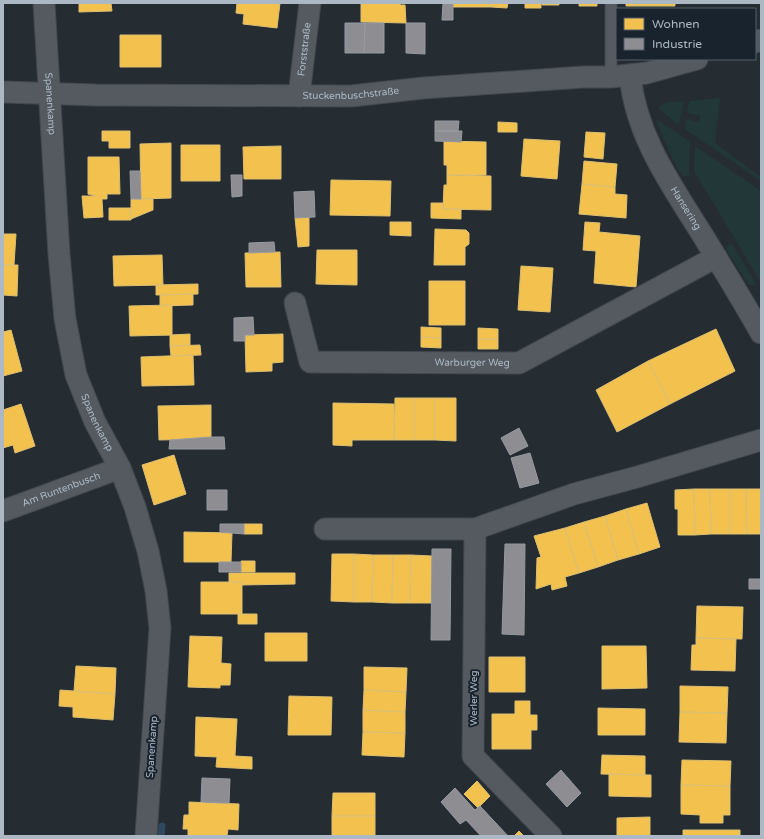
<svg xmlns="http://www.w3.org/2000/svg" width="764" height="839" font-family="'Varela Round',sans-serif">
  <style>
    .green { fill: #223738 }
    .homes { fill: #f2c14e; stroke: #ddbf72 }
    .industry { fill: #8d8d92; stroke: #969aa1 }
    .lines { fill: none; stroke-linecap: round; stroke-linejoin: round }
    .stream { stroke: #30485c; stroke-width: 7 }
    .lane-casing { stroke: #42484d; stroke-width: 13 }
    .street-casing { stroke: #42484d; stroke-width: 23 }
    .lane { stroke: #545a60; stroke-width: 11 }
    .street { stroke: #545a60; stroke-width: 21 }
    .labels { text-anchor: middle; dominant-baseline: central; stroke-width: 4; stroke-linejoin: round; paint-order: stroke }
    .street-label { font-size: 10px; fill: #acb9c5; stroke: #18232d }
  </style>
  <rect width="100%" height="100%" fill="#252c32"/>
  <path class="green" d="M720,98l-5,45 46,34v4l-76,-52 1,-10 13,3 1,-6 -13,-3 2,-12z
    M684,101l-5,24 -19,-15 -1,-4 9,-4z
    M658,120l32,22 -1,30 2,3 -8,2 -9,-15 -18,-41z
    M695,146l66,45v92l-67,-112z
    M732,244l22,36 2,3 -2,2h-5l-23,-36 1,-4z"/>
  <path class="homes" d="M79,3h32l1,8 -33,1z
    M237,3h43l-3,25 -34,-4 1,-10 -8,-1z
    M361,3h39v2h5l1,18 -45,-1z
    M453,3h38v4h-38z
    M491,3h17l-1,5 -16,-1z
    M525,3h16v5h-16z
    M542,3h17v2h-17z
    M579,3h18v3h-18z
    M626,3h49v3h-49z
    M120,35h41v32h-41z
    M498,122l19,1v9h-19z
    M102,131h28v17h-21v-7h-7z
    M586,132l19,1 -2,26 -19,-2z
    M524,139l36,2 -3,38 -36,-3z
    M444,141l42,1v33h-39v-10h-3z
    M171,143v55l-30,1 -1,-55z
    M181,145h39v36h-39z
    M281,146v33h-37l-1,-32z
    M88,157h31l1,37h-13v5h-5l1,18 -19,1 -2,-22h14l-8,-2z
    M584,161l33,3 -2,23 -33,-3z
    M447,175l44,1v34l-48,-1 1,-24h3z
    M331,180l60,1 -1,35 -60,-1z
    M582,184l33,3v7l12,1 -1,23 -47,-4z
    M131,199h22v11l-22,9z
    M431,203h12v6h18v10l-30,-1z
    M109,208h22v12h-22z
    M309,217v29l-11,1 -3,-29z
    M390,222h21v14l-21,-1z
    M585,222l15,1 -1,9 41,4 -4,51 -42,-4 2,-32 -13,-1z
    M435,229l31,1 3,3v11l-4,3v18h-31z
    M3,234h13l-2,31h-11z
    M317,250h40v35l-41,-1z
    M280,252l1,35h-35l-1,-34z
    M162,255l1,30 -49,1 -1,-30z
    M3,265h15l-1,31 -14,-1z
    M521,266l32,2 -3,44 -32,-2z
    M429,281h36v44h-36z
    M198,284v10l-42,1v-10z
    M193,294v11l-33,1v-11z
    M172,305v30l-42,1 -1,-30z
    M421,327l20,1v10l-20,-1z
    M478,328l20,1v10h-20z
    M716,329l19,42 -65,33 -22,-43z
    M11,330l11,41 -19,5v-44z
    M190,334v11l-20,1v-11z
    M283,334v28l-11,1v8l-26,1 -1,-37z
    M421,337l20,1v10l-20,-1z
    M478,339h20v10h-20z
    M200,345l1,10 -30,1 -1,-10z
    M193,355l1,30 -52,1 -1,-29z
    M648,361l22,43 -53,28 -21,-42z
    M395,398h19v42h-20z
    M414,398h21v42h-21z
    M435,398h21v43l-21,-1z
    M333,403l61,1v36h-42v6l-19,-1z
    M21,404l14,42 -20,7 -2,-8 -10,3v-38z
    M211,405v34l-52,1 -1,-34z
    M174,455l12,39 -32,11 -12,-40z
    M694,489h16l1,45 -16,1z
    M694,489l1,46h-17v-26h-3v-19z
    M710,489h20v45h-19z
    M730,489h16l1,45h-17z
    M746,489h15v45h-14z
    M647,503l13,44 -21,7 -13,-45z
    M626,509l13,45 -21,6 -13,-44z
    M605,516l13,44 -20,7 -14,-45z
    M584,522l14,45 -19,6 -14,-45z
    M244,524h18v10h-18z
    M565,528l14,45 -14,4 2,9 -15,4 -1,-6 -15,5 1,-31 4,-1 -7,-21z
    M184,532l48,1 -1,29h-47z
    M332,554h22v48l-23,-1z
    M354,554l19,1 -1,47h-18z
    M373,555h20l-1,48 -20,-1z
    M393,555h18l-1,48h-18z
    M411,555l21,1 -1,47h-21z
    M241,561h14v11h-14z
    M229,573h66v11l-53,1v-3h-13z
    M201,582h41v32h-41z
    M697,606l46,1 -1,32 -46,-1z
    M238,614h19v10h-19z
    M265,633h42v28h-42z
    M190,636l32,1 -1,26 10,1 -1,21h-10v3l-32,-1z
    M696,638l40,1 -1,32 -44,-1 1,-25h4z
    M602,646h44l1,42 -45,1z
    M489,657h36v35h-36z
    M76,666l40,2 -1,26 -41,-3z
    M364,667l43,1 -1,24 -42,-2z
    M680,686l48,1 -1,26 -47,-1z
    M60,690l55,4 -2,26 -40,-3v-10l-14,-1z
    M364,690l42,2 -1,20 -42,-2z
    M289,696l43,1 -1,38h-43z
    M515,701h15v14h7v15h-6v19h-39v-35h23z
    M598,708l47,1v26h-47z
    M363,710l42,2v21l-42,-1z
    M680,712l47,1 -1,30 -47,-1z
    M196,717l41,2 -2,37 17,1v12l-36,-2 1,-10 -22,-1z
    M363,732l42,1 -1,24 -42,-2z
    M602,755l43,1v19l-44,-1z
    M682,760l49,1 -1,25 -49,-1z
    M609,774l42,1v22l-42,-1z
    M477,781l13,15 -12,12 -14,-14z
    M681,785l49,1v29h-7v8h-23v-8l-19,-1z
    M333,793h42v23h-43z
    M189,802l50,2 -1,26 -10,-1 -1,7h-39v-7h-5l1,-14h5z
    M332,816h43v20h-43z
    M650,817v19h-33v-18z
    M683,830h57v6h-57z
    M519,831l5,5h-10z"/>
  <path class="industry" d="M443,3h10v17h-11z
    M345,23h20l-1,30h-19z
    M365,23h19v30h-20z
    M406,23h19v31l-19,-1z
    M435,121h24l-1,10h-23z
    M435,131h27l-1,11 -26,-1z
    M130,171h10l1,28h-10z
    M231,175h11v21l-10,1z
    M314,191l1,26 -20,1 -1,-26z
    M274,242l1,10 -26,1v-10z
    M253,317l1,18h-9v6h-11v-23z
    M519,428l9,18 -18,9 -9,-17z
    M211,437h13l1,12h-56l1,-9z
    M530,453l9,30 -19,5 -9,-30z
    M207,490h20v20h-20z
    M220,524h24v10l-24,-2z
    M505,544h20l-1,91 -22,-1z
    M432,549h19l-1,91h-19z
    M219,562h22v10h-22z
    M749,579h12v10h-12z
    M561,770l20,23 -14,14 -21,-23z
    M202,778l28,1 -1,24 -28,-1z
    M455,788l20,22 5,-4 28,30h-27l-15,-16 -6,4 -19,-22z"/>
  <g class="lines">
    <path class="stream" d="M161,836l1,-10"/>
    <g class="lane-casing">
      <path id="lane" d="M611,3v74"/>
    </g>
    <g class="street-casing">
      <g id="street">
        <path id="s1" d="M44,3l15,251 6,65 11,56 19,47 25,46 15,39 13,44 8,40 4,37 -14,208"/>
        <path d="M755,42l6,-2"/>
        <path id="s2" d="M630,75c6,63 43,112 75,164 19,31 38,62 56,94"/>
        <path id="s3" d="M3,92l93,3 255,1 72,-8 160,-11h28l36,-4 50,-14"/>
        <path id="s4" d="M299,96l11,-93"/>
        <path id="s5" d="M295,303l15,59 209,1 197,-106"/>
        <path id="s6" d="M3,511l117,-43"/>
        <path d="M325,529h150l99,-35 63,-17 124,-37"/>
        <path d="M475,529l-2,227 78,80"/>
      </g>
    </g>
    <use href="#lane" class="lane"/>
    <use href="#street" class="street"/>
  </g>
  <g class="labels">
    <g class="street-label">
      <text stroke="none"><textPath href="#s4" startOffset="47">Forststraße</textPath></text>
      <text stroke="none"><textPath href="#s3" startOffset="348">Stuckenbuschstraße</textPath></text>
      <text stroke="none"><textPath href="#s1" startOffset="101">Spanenkamp</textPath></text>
      <text stroke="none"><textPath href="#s2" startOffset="146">Hansering</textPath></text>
      <text stroke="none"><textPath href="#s5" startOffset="223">Warburger Weg</textPath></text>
      <text stroke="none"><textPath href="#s1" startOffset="426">Spanenkamp</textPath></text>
      <text stroke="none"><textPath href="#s6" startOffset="62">Am Runtenbusch</textPath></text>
      <text transform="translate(474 698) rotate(-90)">Werler Weg</text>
      <text transform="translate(152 747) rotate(-86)">Spanenkamp</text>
    </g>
  </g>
  <rect width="764" height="839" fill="none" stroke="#acb9c5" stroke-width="8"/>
  <rect x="616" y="8" width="140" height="52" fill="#18232d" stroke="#535f6a"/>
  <rect x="624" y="18" width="20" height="12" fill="#f2c14e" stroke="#535f6a"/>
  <text x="652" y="28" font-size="12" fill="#acb9c5">Wohnen</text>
  <rect x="624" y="38" width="20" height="12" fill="#8d8d92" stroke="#535f6a"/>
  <text x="652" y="48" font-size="12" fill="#acb9c5">Industrie</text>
</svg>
